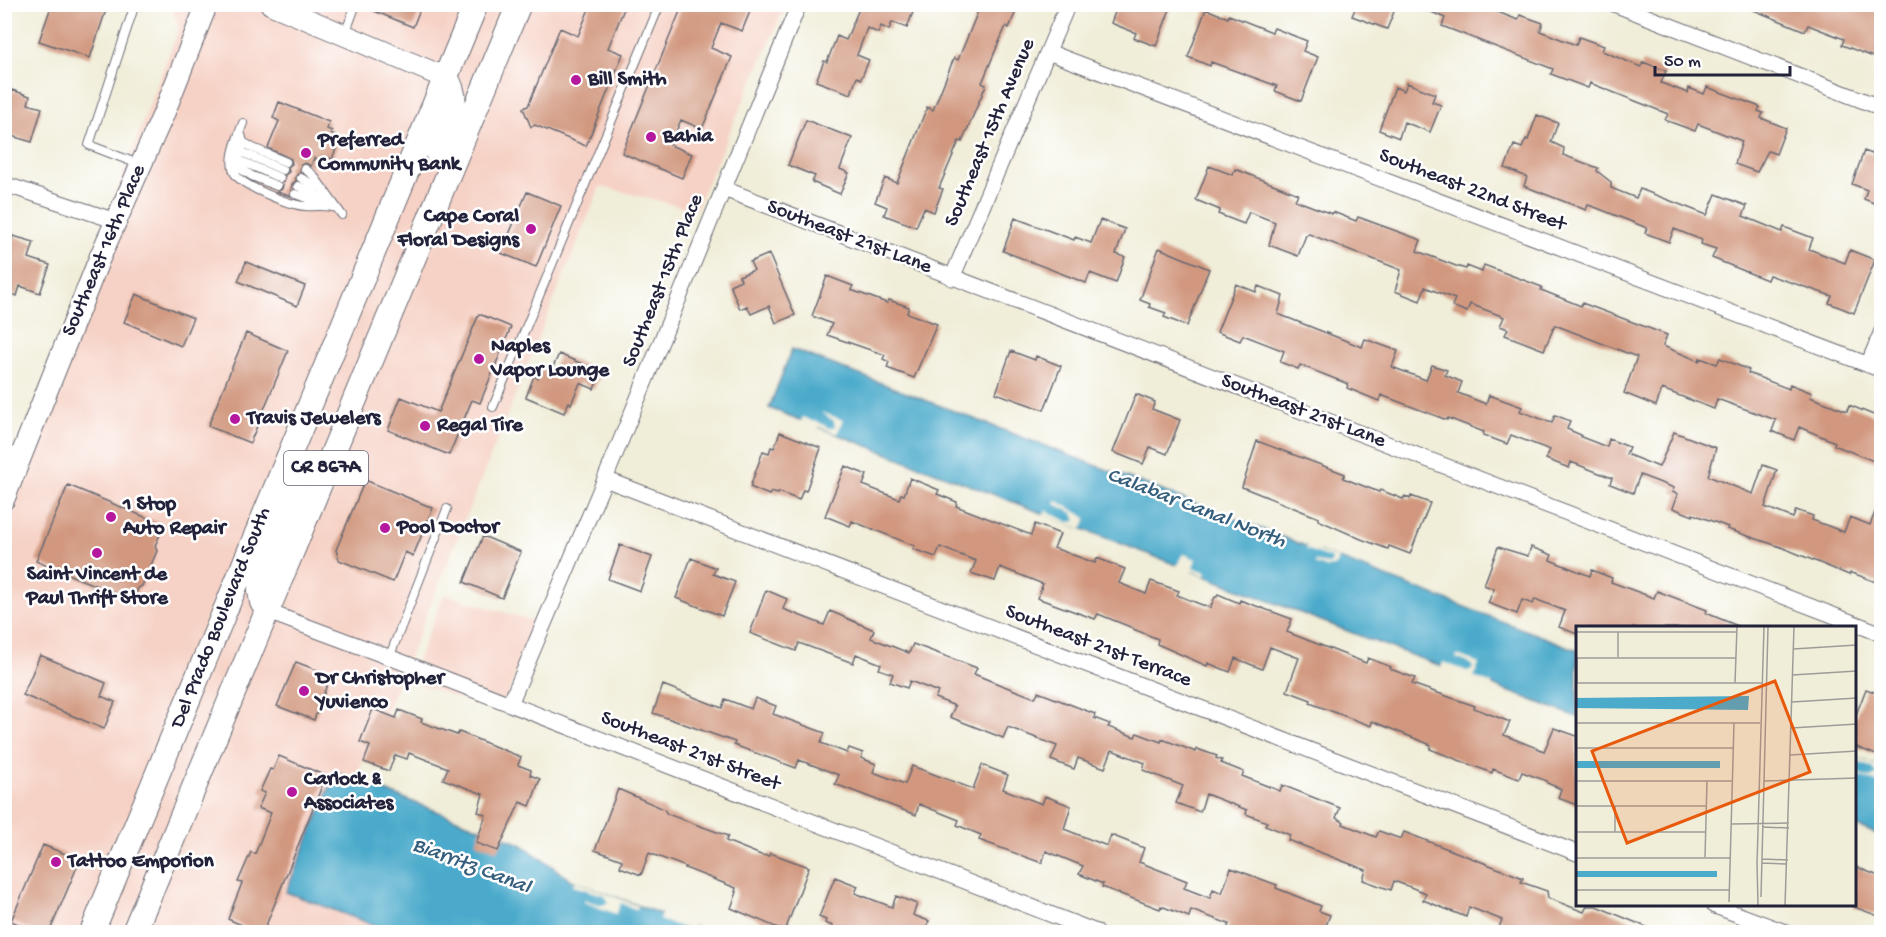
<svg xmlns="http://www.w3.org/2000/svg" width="1886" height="937" font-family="'Gochi Hand',sans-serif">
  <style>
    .built { fill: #f6d1c5 }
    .water { fill: #4caacb; stroke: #376683; stroke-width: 1.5 }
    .pier { fill: #f0edd8 }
    .building { fill: #d1987f }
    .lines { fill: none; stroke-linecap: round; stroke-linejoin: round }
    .lane-casing { stroke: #6a6972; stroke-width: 10 }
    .street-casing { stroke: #6a6972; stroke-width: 17 }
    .secondary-casing { stroke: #6a6972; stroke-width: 23 }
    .primary-casing { stroke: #6a6972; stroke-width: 26 }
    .lane { stroke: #fff; stroke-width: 8 }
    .street { stroke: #fff; stroke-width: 15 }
    .secondary { stroke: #fff; stroke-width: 21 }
    .primary { stroke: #fff; stroke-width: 24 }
    .poi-dot { fill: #b5179e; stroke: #fff; stroke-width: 2 }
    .labels { text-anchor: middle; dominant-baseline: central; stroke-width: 5; stroke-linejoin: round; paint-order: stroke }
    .shield { fill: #fff; stroke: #646476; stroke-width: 1.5 }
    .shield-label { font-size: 20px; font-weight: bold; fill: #22223b }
    .poi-label { font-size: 21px; font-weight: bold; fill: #22223b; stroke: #fff; text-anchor: start }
    .street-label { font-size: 21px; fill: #22223b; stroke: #fff }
    .water-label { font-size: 22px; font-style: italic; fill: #355f7c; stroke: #fff }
    .inset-road { fill: none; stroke: #9e9c99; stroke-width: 1.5 }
    .view { fill: #e8590c; fill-opacity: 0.15; stroke: #e8590c; stroke-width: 3 }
    .inset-edge { fill: none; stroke: #22223b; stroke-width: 3 }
  </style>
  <rect width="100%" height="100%" fill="#fff"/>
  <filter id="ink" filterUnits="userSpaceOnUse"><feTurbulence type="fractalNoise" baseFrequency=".0167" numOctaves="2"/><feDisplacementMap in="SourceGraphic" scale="12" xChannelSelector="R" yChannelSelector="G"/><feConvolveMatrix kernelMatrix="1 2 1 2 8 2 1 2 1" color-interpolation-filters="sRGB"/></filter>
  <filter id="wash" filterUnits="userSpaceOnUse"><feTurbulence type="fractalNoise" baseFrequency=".008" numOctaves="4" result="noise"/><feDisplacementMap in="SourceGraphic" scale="24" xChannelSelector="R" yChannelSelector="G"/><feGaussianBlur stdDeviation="1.35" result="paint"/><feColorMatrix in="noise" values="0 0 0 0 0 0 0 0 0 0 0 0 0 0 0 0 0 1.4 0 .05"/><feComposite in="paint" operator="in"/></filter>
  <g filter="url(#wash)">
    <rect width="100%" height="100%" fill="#f0edd8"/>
    <path class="built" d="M171,5h615l-91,205 -95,-24 -200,494 -86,188 72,41 -9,23h-372l-1,-446 175,-458z
      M444,594l89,27 -31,92 -93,-32z"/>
    <path class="water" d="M792,349l785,301v67l-201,-75 -607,-234z
      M1854,757l27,10v69l-26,-11z
      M336,772l185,72 50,36 137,52h-316l-106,-40z"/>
    <path class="pier" d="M821,412l22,8 -6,14 -18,-7 -2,3 -17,-7 3,-6 11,5 1,-2 14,8h6l-1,-7z
      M1057,501l30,17 -5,11 -38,-14 2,-5 23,12 7,-1 -3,-8 -18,-9z
      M1308,543l12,5 -1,3 19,7 -2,7 -9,3 -13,-4 1,-2 14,2 3,-3 -2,-3 -24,-9z
      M1184,554l12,5 -3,8 13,5 -1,4 -13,-5 -1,3 -16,-6z
      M1457,655l22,8 -5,14 18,7 -1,3 -50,-19 2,-6 24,9 5,-1 1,-3 -4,-4 -13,-5z
      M1855,757l26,10v17l-26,-10v-2l15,6 7,-3 -4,-7 -18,-7z
      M575,881l63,25 -1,4 -16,-7 -5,11 -32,-12v-2l18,5 7,-3 -5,-7 -31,-9z
      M662,912l32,12 -3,6 -32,-10z"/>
    <g id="blocks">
      <path class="building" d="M52,4h56l-18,54 -51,-17z
        M362,4h60l-9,23 -51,-21z
        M591,4h35l-18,44 15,6 -37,92 -51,-21 -4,2 -8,-19 5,-2 32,-78 18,8z
        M683,4h70l-11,27 -21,-8 -10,25 21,9 -30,72 -21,-9 -11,25 22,9 -10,24 -60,-25z
        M861,4h55l-9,24 -15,-6 -3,8 -8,-4 -3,7 -11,-5 -10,27 12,5 -8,19 -4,-2 -6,17 -35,-13 8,-20 3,1 10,-26 9,4z
        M981,4h38l-10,24 -3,-2 -10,23 -14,34 4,2 -24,57 -3,-1 -20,47 4,1 -9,23 -10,-4 -8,19 -32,-12 3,-8 -12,-5 10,-24 12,5 30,-76 6,3 21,-52 4,2z
        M1118,4h54l-16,42 -22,-8 2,-5 -25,-10z
        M1357,4h40l-10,25 -35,-13z
        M1413,4h64l41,16 2,-5 23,8 -3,8 36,14 3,-8 25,9 -2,5 39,16 2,-5 23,9 -5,12 27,10 1,-5 15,6 3,-7 53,20 -2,4 5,2 -2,5 25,10 -10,26 -8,-3 -11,21 -22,-8 7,-23 -44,-17 -3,7 -30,-11 3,-6 -78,-31 -2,5 -37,-14 2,-5 -111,-43 3,-8z
        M1739,4h124l18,7v49l-39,-15 2,-6 -36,-14 -3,6z
        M1206,9l22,9 1,-3 43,17 2,-4 33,13 -4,10 15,6 -17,44 -26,-10 2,-5 -66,-24 -1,4 -22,-9z
        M1407,83l28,11 -3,8 9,3 -11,27 -26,-10 -5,16 -20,-8 16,-43 9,4z
        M12,90l18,6 -2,8 14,4 -10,34 -24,-7 4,-10 -8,-2v-26l6,1z
        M279,102l50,20 -2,7 5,2 -1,3 9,5 -8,20 -10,-3 -2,4 -6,-2 -3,8 -6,-3 -4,2 -1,7 -4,4v5l-4,3 -2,12 -13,-4 5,-3 3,-14 4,-3 -1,-5 4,-3 -1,-5 -23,-11 11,-27 -6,-3z
        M1537,115l21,8 -7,19 13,6 -1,7 35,13 -1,3 14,11v6l25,10 4,-9 67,26 9,-21 31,12 -4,10 39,16 2,-5 29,11 -4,11 36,14 5,-13 25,10 -21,53 -25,-10 3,-7 -63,-21 -2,5 -55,-22 4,-9 -15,-5 1,-4 -28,-11 -5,13 -24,-9 2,-5 -50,-20 -9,-3 -2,5 -62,-24 3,-9 -22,-9 9,-23 8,3 4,-9 2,1z
        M806,120l46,18 -12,31 9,4 -9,21 -28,-12 3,-6 -27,-11z
        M1864,151l16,6 1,-1v50l-17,-7 3,-9 -15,-6z
        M1209,166l24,9 2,-6 63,25 -3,6 37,14 1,-2 23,9 2,-4 63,23 -4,11 39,15 10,3 1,-3 15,6 2,-7 58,22 -1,3 40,16 1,-3 85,32 -4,11 36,15 1,-3 17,6 3,-6 29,12 -1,3 41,16 1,-5 22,9 -2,4 37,14 2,-6 32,13v46l-47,-19 1,-3 -36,-15 -5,13 -22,-9 4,-11 -59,-21 -3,10 -52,-20 -6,17 -32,-13 13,-36 -82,-32 -11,25 -39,-15 3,-6 -8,-3 4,-9 -34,-13 -3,8 -15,-6 3,-7 -30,-12 -5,14 -25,-10 6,-21 -92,-36 -3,1 -8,21 -29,-11 6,-23 -26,-10 -5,12 -26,-10 2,-4 -24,-10z
        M527,192l34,14 -25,61 -35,-14z
        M1015,218l59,22 1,-3 16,6 9,-23 25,9 -9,25 9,3 -9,26 -26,-10 -4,10 -83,-32z
        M13,236l21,6 -5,16 21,7 -10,28 -20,-7 -3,10 -13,-5v-28z
        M1159,248l50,21 -22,57 -23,-9 2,-4 -17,-6 1,-3 -10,-4z
        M769,254l26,61 -19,8 -7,-17 -18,8 -4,-8 -7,3 -10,-24 11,-5 -2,-4 15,-6 -4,-8z
        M246,262l59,24 -8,20 -59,-25z
        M827,276l26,10 -2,4 36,13 2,-3 20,7 -2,6 30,11 -23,54 -27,-10 2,-6 -6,-3 2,-4 -58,-20 5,-11 -20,-8z
        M1236,284l20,8 2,-6 25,10 -5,18 84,33 3,-8 33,12 -6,16 34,13 6,-15 15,5 -2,5 17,7 -4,11 28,11 3,-9 33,12 -2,4 32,12 3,-8 15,6 -3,8 14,6v2l26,10 2,-8 20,8 -3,7 33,13 15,-35 42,16 -8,28 45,18 10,-29 14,5 -12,37 28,11 3,-8 17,6 -1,4 32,12 6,-15 20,8 11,-28v87l-26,-10 -5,-1 -1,2 -68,-28 -54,-18 1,-2 -35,-13v2l-20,-8 5,-14 -6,-2 2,-4 -34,-13 -7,18 -23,-9 2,-6 -41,-16 -2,6 -23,-9 4,-9 -39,-15 -4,9 -24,-9 1,-3 -36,-14 -1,2 -66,-25 -2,6 -32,-13 1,-4 -48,-19 -2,4 -18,-7 4,-11 -41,-16 -3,6 -23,-9z
        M136,294l57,24 -12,28 -57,-24z
        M479,314l32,13 -31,76 -8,-3 -23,55 -61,-25 13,-33 37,15z
        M246,333l42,18 -38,92 -42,-17z
        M1011,351l24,9 1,-4 25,10 -17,44 -48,-17z
        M559,354l42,18 -7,17 -14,-6 -9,21 -2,-2 -5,11 -38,-16 8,-21 4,2 6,-13 8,4z
        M1136,394l19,8 -3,7 28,11 -13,34 -17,-7 -7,17 -30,-12z
        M780,432l41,16 -15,43 -3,-1 -4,10 -20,-8 -1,2 -7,-2 -2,3 -19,-8 13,-36 6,2 2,-6 3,1z
        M1257,441l88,33 -2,4 36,14 1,-2 23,9 2,-3 5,3 1,-3 19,7 -20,51 -21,-8 -1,3 -27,-10 -43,-19 1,-2 -77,-31z
        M845,466l22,9 -4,10 36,14 2,-5 3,1 6,-17 29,12 -2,4 20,8 -1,4 75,29 4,-11 25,10 -6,14 41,15 2,-5 28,11 -6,14 27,11 5,-13 28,10 -2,4 33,13 5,-11h2l1,-3 21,9 1,-3 52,19 -5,13 79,31 2,-5 23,9 -1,2 25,9 -3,6 63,22 -1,2 36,14 -6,13 40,16 10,-23 23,8v69l-19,-7 3,-9 -14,-6v-2l-25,-9 -3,7 -26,-10 -1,4 -62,-24 1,-4 -59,-24 -1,5 -61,-23 1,-3 -24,-9 12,-33 -29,-11 -8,22 -27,-11 -5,14 -22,-9 -1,3 -50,-22 1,-5 -25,-10v-1l-35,-14 -3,5 -58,-21 6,-14 -43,-17 -5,14 -24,-8 5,-12 -36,-14 -4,10 -23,-8 2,-3 -63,-25 -2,5 -25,-10z
        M365,480l68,28 -20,48 -8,-4 -12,30 -54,-22 -3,-10z
        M68,485l96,40 -9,21 2,5 -15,35 -4,2 -5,13 -97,-40z
        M483,536l38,16 -19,46 -38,-16z
        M620,545l32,12 -12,34 -32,-12z
        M1498,547l30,9 3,-9 21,8 -2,5 40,16 2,-6 20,8 -1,4 43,16 3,-7 50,19 -1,3 37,15h-166v6l-18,-7 6,-16 -30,-12 -2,5 -11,-4 -5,14 -29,-11 6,-14 -10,-4z
        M691,558l25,10 -3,6 22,8 -13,34 -46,-18z
        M766,590l21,9 -4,10 41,16 6,-14 44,19 -3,8 38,15 4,-9 64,24 -3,6 22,9 39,15 3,-6 57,22 -1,4 16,6 -2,3 27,10 2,-4 24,9 1,-3 34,13 1,-3 20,7 -1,2 6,2 -1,3 23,9 -2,4 38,15 2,-6 58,23 -4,10 8,4 -1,2 33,13 3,-6 22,8 3,-7 119,46 -2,4 26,9 1,7 36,14 3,-6h9l65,27h-164l5,-13 -33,-13 -3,10 -43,-17 3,-7 -32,-12 -3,9 -28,-10 3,-10 -78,-30 2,-5 -25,-10 2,-3 -21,-8 1,-4 -41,-16 -6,18 -24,-9 7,-17 -40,-16 2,-7 -33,-13 -7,18 -27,-10 -4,11 -23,-9 6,-14 -49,-19 -5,11 -53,-21 5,-11 -20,-8 3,-6 -28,-11 -3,7 -17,-6 3,-8 -14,-5 2,-5 -25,-10 -3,9 -54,-20 -3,8 -46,-18z
        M40,655l66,28 -5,13 14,6 -11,27 -81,-34z
        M296,662l26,10 -2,7 8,3 -14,38 -37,-14z
        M663,685l59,23 3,-9 26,10 4,-11 21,8 -3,8 52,19 -4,10 26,10 2,-5 14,5 -2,5 15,6 -3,8 32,12 7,-18 61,23 9,-24 26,10 -5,14 39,15 3,-8 26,10 -7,23 43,17 4,-11 33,13 -5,14 48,19 -3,7 26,10 3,-9 9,4 9,-25 46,17 -1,3 45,18 -2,5 11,4 -7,18h-97l3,-9 -38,-14 -2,7 -28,-11 -1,3 -58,-22 1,-3 -24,-10 4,-8 -37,-15 -4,12 -63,-23 2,-5 -24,-10 2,-5 -40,-16 -3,11 -81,-31 4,-9 -40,-15 -3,8 -62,-23 1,-3 -82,-29z
        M1881,688v69l-27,-11v-26l12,-31 8,3z
        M373,709l23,9 3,-8 23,9 -1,3 36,13 2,-3 62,25 -3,8 13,5 -1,5 10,4 -10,27 -10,-4 -22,49 -22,-8 10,-28 -8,-3 5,-18 -40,-15 5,-11 -39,-15 -2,6 -12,-4 -6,16 -25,-9 6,-16 -10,-4z
        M279,756l47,20 -63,157h-3l-32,-14 14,-36 -4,-1 13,-30 4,2 16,-41 -13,-5 7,-15 -5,-2 10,-22 3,1z
        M618,789l46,20 3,5 61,22 -2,5 35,14 8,1 1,-3 39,14 -24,64 -54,-23 6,-16h-2l1,-4 -51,-20 1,-1 -37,-14 -8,22 -21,-8 2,-7 -27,-10z
        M43,845l37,15 -31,73h-10l-28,-12z
        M1854,866l27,11v40l-27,-10z
        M835,877l23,9 -3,7 37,14 4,-11 21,8 -4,11 16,6 -5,12h-94l3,-7 -8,-3 1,-3 -7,-3z"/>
    </g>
  </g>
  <g filter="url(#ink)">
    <use href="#blocks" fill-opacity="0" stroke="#6a6972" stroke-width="1.5"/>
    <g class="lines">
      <g class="lane-casing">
        <path id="lane" d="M135,4l-46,141 52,20
          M345,34l11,-30
          M243,123l-3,8 3,11 10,6 33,14
          M240,131c-4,12 -11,28 -6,41 6,14 56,33 71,34 13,1 18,-2 32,2
          M237,141l7,12 39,17
          M234,151l7,10 39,17
          M233,164l19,12 25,10
          M305,169l8,6 29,40
          M301,178l17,9
          M298,186l31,14
          M295,194l26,9
          M493,407l167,-403
          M389,658l58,-149"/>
      </g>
      <g class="street-casing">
        <path id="street" d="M1614,4l268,104
          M1048,52l834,318
          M4,184l112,37
          M724,189l1158,445
          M952,278l116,-274
          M1868,365l14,-34
          M4,453l17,5
          M605,479l972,374
          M268,612l134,50 694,270
          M510,704l95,-225 194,-475
          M1715,906l70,26"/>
      </g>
      <g class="secondary-casing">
        <path id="secondary" d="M271,4l175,74
          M4,499l96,-242 64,-144 43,-109"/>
      </g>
      <g class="primary-casing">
        <path id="primary" d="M438,155c10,-23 25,-54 8,-77
          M268,612l-6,-10 -2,-11 1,-18 28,-72 10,-34
          M92,932l384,-928
          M134,932l385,-928"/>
      </g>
      <use href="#lane" class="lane"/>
      <use href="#street" class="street"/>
      <use href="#secondary" class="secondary"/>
      <use href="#primary" class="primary"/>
    </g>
  </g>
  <g class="poi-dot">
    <circle cx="576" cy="80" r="6"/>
    <circle cx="651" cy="137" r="6"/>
    <circle cx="306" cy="153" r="6"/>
    <circle cx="531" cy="229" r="6"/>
    <circle cx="479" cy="359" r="6"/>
    <circle cx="235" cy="419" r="6"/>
    <circle cx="425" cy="426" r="6"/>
    <circle cx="111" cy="517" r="6"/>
    <circle cx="385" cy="528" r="6"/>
    <circle cx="97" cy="553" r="6"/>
    <circle cx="304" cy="691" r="6"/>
    <circle cx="292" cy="792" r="6"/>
    <circle cx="56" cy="862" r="6"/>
  </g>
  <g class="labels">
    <rect class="shield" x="284" y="451" width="84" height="34" rx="4.5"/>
    <g class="shield-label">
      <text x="326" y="468">CR 867A</text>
    </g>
    <g class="poi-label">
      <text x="588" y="80">Bill Smith</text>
      <text x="663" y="137">Bahia</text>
      <text x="318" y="141">Preferred<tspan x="318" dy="24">Community Bank</tspan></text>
      <text x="519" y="217" text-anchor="end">Cape Coral<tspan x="519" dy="24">Floral Designs</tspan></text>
      <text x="491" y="347">Naples<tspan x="491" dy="24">Vapor Lounge</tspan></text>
      <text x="247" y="419">Travis Jewelers</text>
      <text x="437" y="426">Regal Tire</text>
      <text x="123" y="505">1 Stop<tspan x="123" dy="24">Auto Repair</tspan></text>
      <text x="397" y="528">Pool Doctor</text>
      <text x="97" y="575" text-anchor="middle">Saint Vincent de<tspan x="97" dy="24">Paul Thrift Store</tspan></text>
      <text x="316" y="679">Dr Christopher<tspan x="316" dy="24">Yuvienco</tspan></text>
      <text x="304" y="780">Carlock &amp;<tspan x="304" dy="24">Associates</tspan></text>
      <text x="68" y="862">Tattoo Emporion</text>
    </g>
    <g class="street-label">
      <text transform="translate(991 133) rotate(-67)">Southeast 15th Avenue</text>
      <text transform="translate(1472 191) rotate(21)">Southeast 22nd Street</text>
      <text transform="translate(849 238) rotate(21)">Southeast 21st Lane</text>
      <text transform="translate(105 251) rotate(-67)">Southeast 16th Place</text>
      <text transform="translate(664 281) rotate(-68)">Southeast 15th Place</text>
      <text transform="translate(1303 412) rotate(21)">Southeast 21st Lane</text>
      <text transform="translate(222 618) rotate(-68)">Del Prado Boulevard South</text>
      <text transform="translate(1098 647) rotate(21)">Southeast 21st Terrace</text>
      <text transform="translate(690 752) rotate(21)">Southeast 21st Street</text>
    </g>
    <g class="water-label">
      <text transform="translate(1196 509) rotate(21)">Calabar Canal North</text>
      <text transform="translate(471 867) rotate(21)">Biarritz Canal</text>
    </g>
  </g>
  <g transform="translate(1576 626)">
    <rect width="280" height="280" fill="#f0edd8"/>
    <path d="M173,70l-1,14 -172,-2v-10zM0,135h144v7h-144zM0,245h141v6h-141z" fill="#4caacb"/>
    <path class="inset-road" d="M0,6h160M42,6v25M217,23l64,-4M0,32h160M216,49l65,-4M0,57h187M1,57v-25M159,57l2,-56M216,76l65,-4M0,97h184M215,102l66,-4M0,122h157M214,129l67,-4M0,155h156M188,155l93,-3M0,180h130M156,198l57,-1M186,201l27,1M0,206h129M39,206v-26M129,231l2,-76M0,232h154M186,233l26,1M181,236l1,44M186,237l25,1M181,238l7,-237M0,264h154M185,271l7,-270M153,276l5,-179M209,280l9,-279"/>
    <path class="view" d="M199,55l35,91 -183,71 -35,-92z"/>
    <rect width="280" height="280" class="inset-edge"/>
  </g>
  <rect width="1886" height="937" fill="none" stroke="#fff" stroke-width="24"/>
  <path d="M1655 66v9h135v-9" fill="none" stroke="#22223b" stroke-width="3"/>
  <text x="1664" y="66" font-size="18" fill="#22223b" stroke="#ffffff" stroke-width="4.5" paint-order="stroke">50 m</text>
</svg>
